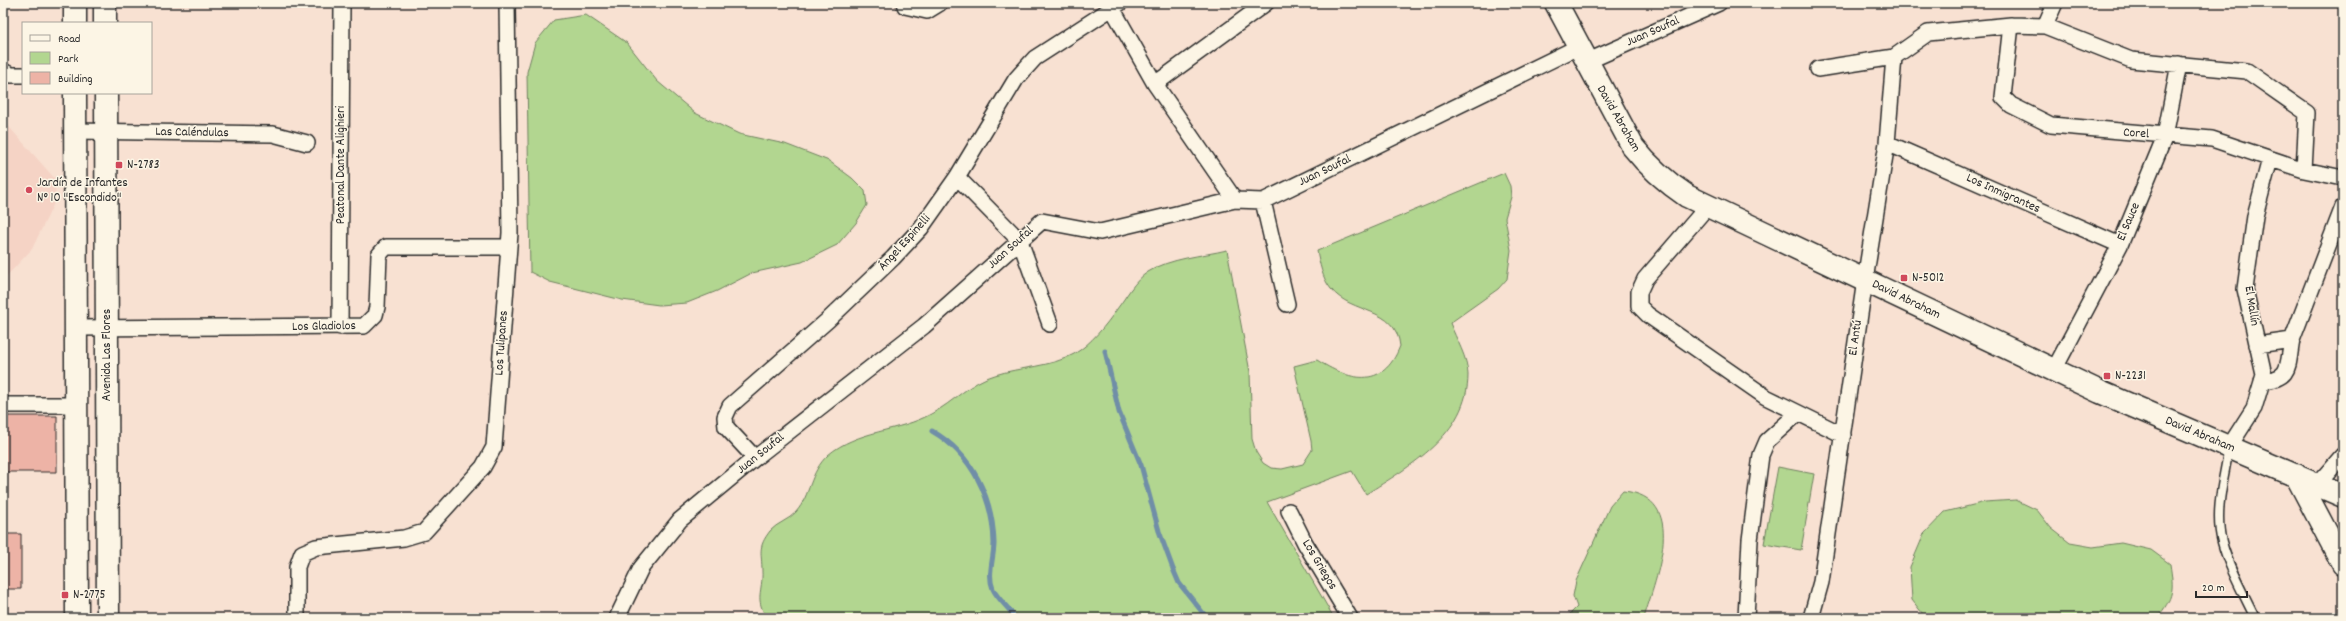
<svg xmlns="http://www.w3.org/2000/svg" width="2346" height="621" font-family="Dekko,sans-serif">
  <style>
    .built { fill: #f5d3c5 }
    .green { fill: #b2d690; stroke: #6e805e }
    .lines { fill: none; stroke-linecap: round; stroke-linejoin: round }
    .stream { stroke: #6f8ea7; stroke-width: 5 }
    .building { fill: #edb3a6; stroke: #2b2b2b }
    .lane-casing { stroke: #2b2b2b; stroke-width: 11 }
    .street-casing { stroke: #2b2b2b; stroke-width: 18 }
    .secondary-casing { stroke: #2b2b2b; stroke-width: 25 }
    .lane { stroke: #fcf5e5; stroke-width: 8 }
    .street { stroke: #fcf5e5; stroke-width: 15 }
    .secondary { stroke: #fcf5e5; stroke-width: 22 }
    .poi-dot { fill: #d1495b; stroke: #fcf5e5; stroke-width: 1.5 }
    .labels { text-anchor: middle; dominant-baseline: central; stroke-width: 3; stroke-linejoin: round; paint-order: stroke }
    .street-label { font-size: 13px; fill: #2b2b2b; stroke: #fcf5e5 }
    .poi-label { font-size: 13px; fill: #2b2b2b; stroke: #fcf5e5; text-anchor: start }
  </style>
  <rect width="100%" height="100%" fill="#f8e1d2"/>
  <filter id="ink" filterUnits="userSpaceOnUse"><feTurbulence type="fractalNoise" baseFrequency=".025" numOctaves="2"/><feDisplacementMap in="SourceGraphic" scale="8" xChannelSelector="R" yChannelSelector="G"/><feConvolveMatrix kernelMatrix="1 2 1 2 8 2 1 2 1" color-interpolation-filters="sRGB"/></filter>
  <g filter="url(#ink)">
    <path class="built" d="M3,120l53,60 -1,21 -23,48 -29,31z"/>
    <path class="green" d="M586,15l41,28 30,38 38,32 44,21 46,10 44,17 23,17 13,13 2,14 -11,18 -19,22 -35,17 -50,11 -35,18 -30,12 -28,2 -37,-5 -72,-18 -20,-10 -3,-200 8,-29 19,-23z
      M1504,173l6,13 1,11 -6,21 6,32 -4,29 -9,10 -48,34c6,16 18,35 18,52 0,59 -59,92 -102,119l-14,-23 -85,31 67,116h-567c-13,-20 -4,-26 -5,-47 0,-19 -5,-23 8,-40 7,-8 19,-11 26,-19 15,-17 13,-39 32,-57 29,-25 71,-23 103,-41 23,-12 39,-32 64,-39 25,-8 56,-8 79,-21 16,-9 33,-30 43,-45 10,-13 17,-28 31,-37 22,-14 54,-16 79,-22l23,122 2,67 4,13 7,11 8,5 11,1 21,-5 9,-14 -1,-9 -17,-75 23,-6c31,20 66,31 83,-14 -4,-40 -48,-31 -69,-57 -9,-11 -11,-25 -14,-38z
      M1778,467l36,7 -13,76 -37,-6z
      M1623,491c67,6 33,86 21,127h-78l11,-11 -4,-11 3,-15 34,-75z
      M2016,500l21,10 14,18 19,15 23,4 28,-4 30,7 19,14c4,26 4,33 -13,54h-231l-14,-18 -2,-33 14,-33 21,-22 40,-10z"/>
    <g class="lines">
      <path class="stream" d="M1105,351l14,61 22,53 18,66 14,38 6,14 28,35
        M932,431c40,23 61,67 62,112 0,15 -7,32 -1,46 5,11 16,18 22,29"/>
    </g>
    <path class="building" d="M3,416h54v56h-54z
      M3,534h18v55h-18z"/>
    <g class="lines">
      <g class="lane-casing">
        <path id="lane" d="M2229,448c-5,30 -15,64 -7,94 7,26 21,51 33,76"/>
      </g>
      <g class="street-casing">
        <path id="street" d="M904,3l1,3 22,5 13,-8
          M1112,8l43,76
          M2011,25l-8,72 8,8 40,20 161,14 92,31 39,8
          M2045,26l10,-23
          M1586,62l133,-59
          M1818,69l76,-12 34,-24 83,-8 34,1 86,34 116,11 60,42 -3,57
          M3,71l8,4h12
          M75,131l198,3 34,9
          M1887,143l233,102
          M957,177l63,64 30,83
          M1235,200l-80,-116 111,-81
          M1263,201l24,103
          M1707,207l-62,72 -6,13v14l9,9 118,82 77,38
          M340,327l2,-324
          M76,328l288,-2 11,-11 2,-8 2,-52 7,-8h122
          M2257,345l35,-5 51,-133
          M2054,370l66,-125 45,-109 14,-72
          M2262,381c30,-2 25,-15 30,-41
          M3,405h74
          M2229,447l25,-39 10,-33 -19,-86 10,-73 15,-57
          M755,458l-29,-31 -1,-10 5,-11 98,-86 65,-62 28,-30 36,-51 59,-98 19,-21 85,-55
          M2317,485l26,-30
          M1289,511l16,32 45,75
          M297,618v-51l5,-14 14,-6 88,-9 20,-6 59,-65 11,-20 16,-214 -3,-230
          M617,618l24,-50 39,-48 75,-62 169,-132 118,-105 58,11 135,-32 28,1 315,-154
          M1746,618l4,-78 11,-85 6,-14 30,-27
          M1811,618l10,-36 44,-302 22,-137 7,-86"/>
      </g>
      <g class="secondary-casing">
        <path id="secondary" d="M75,3v20
          M105,3v20
          M1556,3l77,144c16,20 33,35 54,49l413,196 243,104
          M75,93l2,525
          M106,93l2,525
          M2296,475l47,89"/>
      </g>
      <use href="#lane" class="lane"/>
      <use href="#street" class="street"/>
      <use href="#secondary" class="secondary"/>
    </g>
  </g>
  <g class="poi-dot">
    <rect x="115" y="161" width="8" height="8" rx="2"/>
    <circle cx="29" cy="190" r="4"/>
    <rect x="1900" y="274" width="8" height="8" rx="2"/>
    <rect x="2103" y="372" width="8" height="8" rx="2"/>
    <rect x="61" y="591" width="8" height="8" rx="2"/>
  </g>
  <g class="labels">
    <g class="street-label">
      <text transform="translate(1653 32) rotate(-24)">Juan Soufal</text>
      <text transform="translate(1618 119) rotate(60)">David Abraham</text>
      <text transform="translate(192 133) rotate(1)">Las Caléndulas</text>
      <text transform="translate(2136 134) rotate(4)">Corel</text>
      <text transform="translate(341 165) rotate(-90)">Peatonal Dante Alighieri</text>
      <text transform="translate(1325 171) rotate(-26)">Juan Soufal</text>
      <text transform="translate(2003 194) rotate(24)">Los Inmigrantes</text>
      <text transform="translate(2129 222) rotate(-67)">El Sauce</text>
      <text transform="translate(905 243) rotate(-48)">Ángel Espinelli</text>
      <text transform="translate(1011 248) rotate(-42)">Juan Soufal</text>
      <text transform="translate(1906 300) rotate(26)">David Abraham</text>
      <text transform="translate(2251 306) rotate(81)">El Mallín</text>
      <text transform="translate(324 327) rotate(-1)">Los Gladiolos</text>
      <text transform="translate(1856 338) rotate(-82)">El Antú</text>
      <text transform="translate(502 343) rotate(-86)">Los Tulipanes</text>
      <text transform="translate(107 355) rotate(-90)">Avenida Las Flores</text>
      <text transform="translate(2200 435) rotate(23)">David Abraham</text>
      <text transform="translate(761 454) rotate(-39)">Juan Soufal</text>
      <text transform="translate(1319 565) rotate(59)">Los Griegos</text>
    </g>
    <g class="poi-label">
      <text x="127" y="165">N-2783</text>
      <text x="37" y="183">Jardín de Infantes<tspan x="37" dy="15">N° 10 "Escondido"</tspan></text>
      <text x="1912" y="278">N-5012</text>
      <text x="2115" y="376">N-2231</text>
      <text x="73" y="595">N-2775</text>
    </g>
  </g>
  <rect width="2346" height="621" fill="none" stroke="#fcf5e5" stroke-width="16"/>
  <rect x="8" y="8" width="2330" height="605" fill="none" stroke="#2b2b2b" stroke-width="1.5" filter="url(#ink)"/>
  <rect x="22" y="22" width="130" height="72" fill="#fcf5e5" stroke="#a8a49b"/>
  <rect x="30" y="35" width="20" height="6" fill="#fcf5e5" stroke="#a8a49b"/>
  <text x="58" y="42" font-size="12" fill="#2b2b2b">Road</text>
  <rect x="30" y="52" width="20" height="12" fill="#b2d690" stroke="#a8a49b"/>
  <text x="58" y="62" font-size="12" fill="#2b2b2b">Park</text>
  <rect x="30" y="72" width="20" height="12" fill="#edb3a6" stroke="#a8a49b"/>
  <text x="58" y="82" font-size="12" fill="#2b2b2b">Building</text>
  <path d="M2196 591v6h51v-6" fill="none" stroke="#2b2b2b" stroke-width="2"/>
  <text x="2202" y="591" font-size="12" fill="#2b2b2b" stroke="#fcf5e5" stroke-width="3" paint-order="stroke">20 m</text>
</svg>
